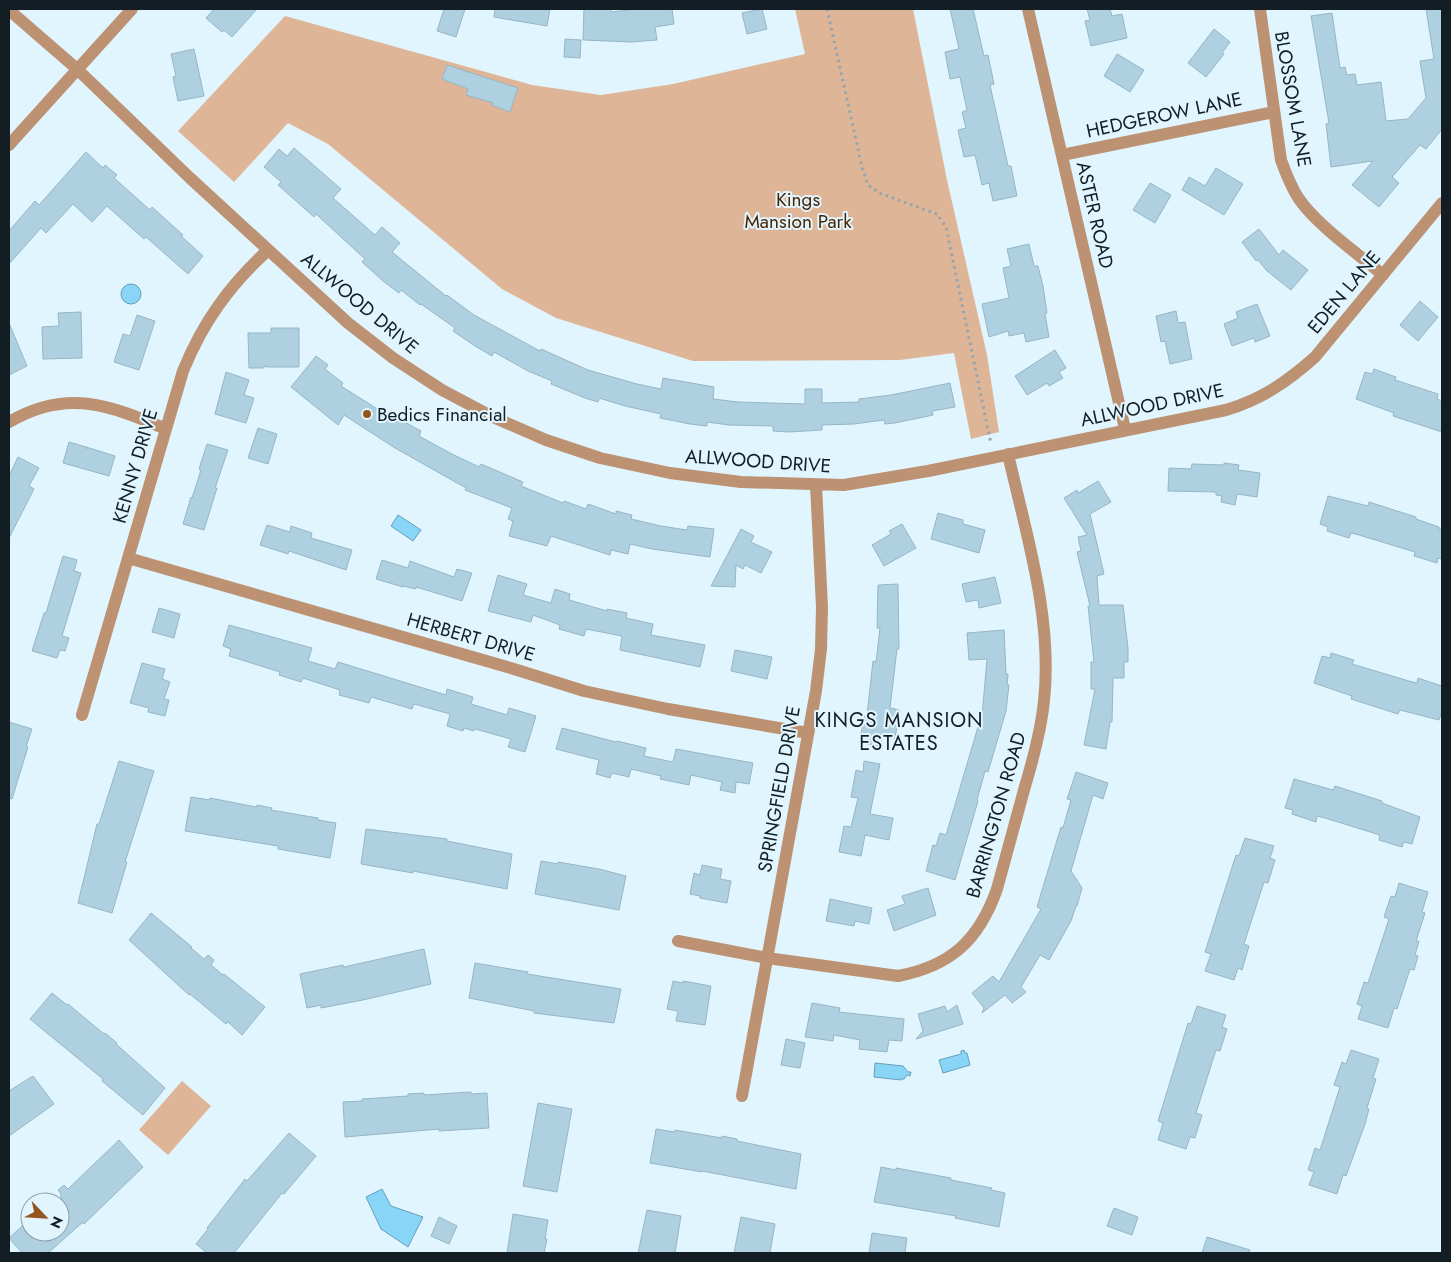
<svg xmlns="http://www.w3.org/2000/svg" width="1451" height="1262" font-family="Jost,sans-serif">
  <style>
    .green { fill: #dfb597 }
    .water { fill: #89d5f7; stroke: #659eb8 }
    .building { fill: #afd0e0; stroke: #96b6c5 }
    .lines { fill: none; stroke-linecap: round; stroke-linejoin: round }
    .path { stroke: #94a5ad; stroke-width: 3; stroke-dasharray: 2.5 4; stroke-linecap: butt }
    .minor { stroke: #bc9272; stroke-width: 12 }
    .poi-dot { fill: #94551d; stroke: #e1f5ff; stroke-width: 2 }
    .labels { text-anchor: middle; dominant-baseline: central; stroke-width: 4; stroke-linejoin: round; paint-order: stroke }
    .street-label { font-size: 19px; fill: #121e24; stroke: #e1f5ff }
    .park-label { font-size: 19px; fill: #4a2502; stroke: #e1f5ff }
    .poi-label { font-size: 19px; fill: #121e24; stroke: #e1f5ff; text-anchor: start }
    .neighbourhood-label { font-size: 20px; letter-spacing: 1px; fill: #121e24; stroke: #e1f5ff }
  </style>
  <rect width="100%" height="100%" fill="#e1f5ff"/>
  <path class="green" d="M795,9h118l34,171 40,175 12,77 -28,7 -17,-86 -54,7 -207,1 -137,-43 -54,-29 -174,-145 -40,-21 -54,59 -56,-51 107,-115 247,69 69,10 72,-11 132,-30z
    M182,1081l29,25 -43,49 -29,-25z"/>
  <path class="water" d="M121 294a10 10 0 1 1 20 0a10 10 0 1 1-20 0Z
    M398,515l23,15 -8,11 -22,-15z
    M964,1050l1,3h2l3,12 -27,8 -4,-13 22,-6v-3z
    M875,1063l28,3 5,6h3l-1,4 -3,-1 -3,4h-3v1l-27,-3z
    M382,1189l9,17 32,11 -15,30 -27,-18 -15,-32z"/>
  <path class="building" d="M214,9h43l-25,28 -8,-7 -2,2 -16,-14z
    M444,9h21l-9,28 -19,-6z
    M495,9h55l-3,17 -53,-9z
    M584,9h27v3l26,-3h35l2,15 -19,3 2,13 -26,2 -48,-2z
    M762,9l5,20 -20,5 -5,-21z
    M950,9h23l11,47 4,-1 6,29 -4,1 18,81h3l6,30 -24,5 -4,-18 -7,2 -7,-30 -11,2 -6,-27 8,-2 -4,-16 5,-2 -7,-33 -10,2 -5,-27 14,-3z
    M1087,9h23l2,7 10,-2 5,24 -36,8 -6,-25 5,-1z
    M1426,9h16v120l-16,20 -6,-4 -28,32 7,6 -20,24 -27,-22 21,-24 -42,6 -5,-43 3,-1 -18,-107 21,-3 8,55 5,-1 2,8 8,-1 2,11 24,-3 5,39 22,-2 18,-21 -6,-37 14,-2z
    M1214,29l16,13 -8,11 2,1 -18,23 -18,-14z
    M565,39l16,1 -1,18 -16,-1z
    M194,49l10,47 -26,5 -5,-24 3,-1 -5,-22z
    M1117,54l27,16 -14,22 -26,-16z
    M447,65l71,23 -8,24 -18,-7 1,-2 -27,-8 2,-6 -26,-10z
    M294,148l47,41 -8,9 42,37 7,-8 18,16 -8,9 54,44 1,-1 27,20 66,36 1,-2 47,21 49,14 24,5 2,-11 51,9 -1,12 25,3 67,2v-15h17v14l37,-1v-3l32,-4 59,-12 5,24 -23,4 1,4 -38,8 -10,1 -1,-4 -30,4 -32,1v5l-33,2 -16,-1v-5l-44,-1 -22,-3v4l-17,-2 -30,-6 1,-4 -36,-8 -26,-8 -1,4 -13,-4 -34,-14 1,-3 -24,-10 -34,-19 -2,4 -17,-10 -22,-15 2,-3 -34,-24 -1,1 -19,-15 -2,3 -16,-12 -21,-19 3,-3 -49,-45 -2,3 -36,-32 3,-3 -17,-15 15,-18 8,7z
    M86,152l17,16 2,-3 12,10 -3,3 36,32 2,-3 31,28 -2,1 22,20 -15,18 -42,-37 -2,2 -37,-33 -15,16 -19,-18 -27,29 -5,-5 -32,36v-33l26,-30 4,4z
    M1216,168l27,16 -19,31 -42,-25 7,-13 16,9z
    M1150,183l21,12 -16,28 -22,-13z
    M1259,229l20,26 4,-5 25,20 -17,20 -24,-19 -9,-11 -2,1 -14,-19z
    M1029,244l5,22h4l5,20 4,27 -2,1 4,23 -23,5 -2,-9 -15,3 -1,-5 -19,6 -7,-33 27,-6 -6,-30 8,-2 -4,-17z
    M1420,301l18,16 -20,24 -18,-16z
    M1257,304l13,32 -15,6 -1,-4 -22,8 -8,-22 14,-6 -2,-6z
    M1176,311l2,12 7,-1 7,37 -22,5 -5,-23 -4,1 -5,-26z
    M81,312l1,46 -39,1 -1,-32 17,-1 -1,-13z
    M137,315l18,6 -16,49 -25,-8 9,-28 7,2z
    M9,323l18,43 -18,9z
    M271,328h28v39h-32l-3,-1v2h-15l-1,-35h23z
    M1055,350l11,18 -7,4 4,6 -14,8 -2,-3 -20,12 -12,-19z
    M316,356l12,9 -3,4 18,14 -2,3 38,24 2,-4 11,9 29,16 -2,5 31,17 29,14 2,-3 42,18 -2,4 42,17 1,-2 22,8 2,-5 28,10v-3l16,4 -1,4 30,7 26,4 1,-4 26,3 -4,28 -58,-8 -22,-5 -2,10 -17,-4 -1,5 -59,-19 -4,10 -38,-10 4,-15 -5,-2 4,-11 -47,-18 1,-2 -71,-40 -51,-33 -6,10 -47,-38z
    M1374,369l22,8 -1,3 43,14 -1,5 5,2v31l-49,-16 1,-3 -38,-14 9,-27 7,2z
    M226,372l23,8 -5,15 10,3 -8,25 -31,-9z
    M258,428l19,6 -9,30 -20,-6z
    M69,442l17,5v2v-2l29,9 -6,20 -46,-13z
    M207,444l21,6 -13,38h2l-13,42 -21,-6 8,-27 1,1 9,-28 -2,-1z
    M18,457l21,11 -10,18 5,3 -25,49v-62z
    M1224,463l15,2 -1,5 22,3 -3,24 -20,-3 -2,11 -14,-3 1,-6 -6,-1v-3l-48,-1 1,-23 22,1 1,-5 32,1z
    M1098,481l13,21 -21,12 14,60 -7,2 2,29h24l5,43v14h-4v16h-11l-1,44h-2l-4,27 -22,-4 11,-56h-4v-27h3l-6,-56h2l-13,-54 4,-1 -3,-14 9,-2 -23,-37 13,-8 1,3z
    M1328,496l40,10 1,-4 47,15v2l23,8v2h3v30l-4,-1 -1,5 -23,-7 1,-4 -56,-17 -8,-2 -2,5 -22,-7 1,-4 -8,-3z
    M938,513l25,7v4l22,6 -6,23 -48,-14z
    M902,524l14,24 -32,18 -12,-21 19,-11 -2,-3z
    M267,525l23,7 1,-6 21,7 -1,5 41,12 -6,20 -57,-19 -1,3 -28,-9z
    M741,529l13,7 -3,6 21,10 -11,21 -16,-8 -2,4 -7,-4 -1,22 -24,-1z
    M63,556l14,4 -3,11 7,2 -19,63 7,2 -4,13 -5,-1 -3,8 -25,-7 12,-38h2z
    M382,560l26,8 2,-7 44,16 3,-8 15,4 -10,28 -46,-14v2l-13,-3v1l-27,-8z
    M498,575l29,9 -4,11 28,8 4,-14 15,5 -1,6 38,11v-2l20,4 -1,5 27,6 -2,11 54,10 -5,22 -80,-17 2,-14 -36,-7 -2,7 -25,-7 1,-4 -27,-10 -2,7 -43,-11z
    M995,577l6,26 -22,5 -1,-8 -12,2 -4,-18z
    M898,584l1,65h-2l-7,59 10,2 -5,28 -13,-2 -2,10 -21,-3 6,-28h2l6,-54 3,1 4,-34h-3l1,-43z
    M159,608l21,6 -6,24 -22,-6z
    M229,625l83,23 -4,13 27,8 3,-7 108,33 1,-6 26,8 -2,7 36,11 2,-7 27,8 -11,36 -17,-5 3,-8 -36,-10 -1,2 -10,-3 -1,3 -16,-5 3,-12 -36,-10 -2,5 -41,-12 -2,6 -30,-8 1,-5 -37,-12 -2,4 -22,-7 1,-3 -51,-16 2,-7 -8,-3z
    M1004,630l2,44h2l-1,11h2l-3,26 -18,61 -3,-1 -8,29 1,1 -23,79 -29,-9 7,-26 3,1 4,-13 6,2 32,-108 3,1 6,-69 -18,1 -2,-27z
    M735,650l37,7 -5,22 -36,-8z
    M1331,653l23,7 -2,4 57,17 8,2 1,-5 24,8v25l-3,9 -39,-10 -2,4 -47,-15 1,-3 -38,-13 8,-27 8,2z
    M142,663l23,6 -3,10 8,3 -6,17 5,1 -4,16 -17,-4 1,-4 -19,-5z
    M9,722l23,7 -6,18h2l-16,52 -3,-1z
    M562,728l54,14 1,-1 29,7 -2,8 29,6 3,-13 77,14 -4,21 -13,-2 -1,11 -15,-3 2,-8 -31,-7 -2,10 -29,-6 1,-3 -30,-7 -2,8 -17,-4 -2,5 -14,-4 3,-14 -43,-11z
    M119,761l35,10 -29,91h2l-15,51 -34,-10 19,-79h2z
    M864,761l16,3 -10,50 23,4 -4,22 -24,-5 -4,21 -22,-4 5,-26 7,1 7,-29 -7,-1 5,-27 7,2z
    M1076,772l32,11 -5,16 -10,-4 -22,76 11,17 -5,18h-1l-5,15 -22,39 -9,-5 -19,32 5,5 -14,11 -7,-8 -23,18 2,-5 -12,-15 21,-17 6,6 42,-73 -4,-2 24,-80 2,1 8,-28 -4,-1z
    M1294,779l39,11 2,-4 47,15v2l38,14 -8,27 -8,-2 -2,5 -23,-7 1,-5 -55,-17 -8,-2 -1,6 -24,-8 1,-4 -8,-2z
    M191,797l19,3v-2l46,9 1,-2 15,3 -1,2 47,8v2l18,3 -6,35 -52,-9v-3l-93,-15z
    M366,829l81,10v2l65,13 -5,35 -94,-18v2l-52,-9z
    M1245,838l29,8 -4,12 5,2 -7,23 -4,-1 -14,43 -6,19 5,2 -7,24 -4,-2 -4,12 -29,-9 6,-17 -6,-2 31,-97 3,1z
    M541,861l17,3v-2l41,7 27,7 -7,34 -84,-16z
    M702,865l20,4 -2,10 11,2 -4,22 -27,-5v-2l-10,-2 4,-21 6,2z
    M1399,883l29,9 -6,20 3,1 -9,28h3l-4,14 3,1 -4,14 -4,-1 -13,40 -3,-1 -6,20 -30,-9 4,-13 -5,-2 7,-22 4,1 21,-64 -5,-2 7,-21 4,1z
    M928,888l8,27 -42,16 -7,-21 18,-6 -3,-8z
    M830,899l42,9 -3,16 -14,-3 -1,5 -28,-5z
    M151,913l41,34 -1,1 13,11 4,-4 6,5 -3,5 12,10 1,-1 41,33 -23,28 -14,-13 -2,2 -36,-30 -1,1 -60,-55z
    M424,949l7,35 -68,16 -42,8v-3l-14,3 -7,-34 43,-9 1,2z
    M475,963l53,9 -1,2 94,15 -7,34 -80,-10v-2l-65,-13z
    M673,981l10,2v-2l28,5 -6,39 -29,-4 2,-10 -11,-2z
    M52,993l15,12 1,-1 36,30 1,-1 12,10 -1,1 49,44 -22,27 -41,-34 1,-2 -73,-60z
    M812,1003l28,5 -1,4 65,7 -2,22 -13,-1 -2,12 -28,-3 1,-9 -26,-5 -1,6 -28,-4z
    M957,1005l6,19 -47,15 7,-8 -5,-17 27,-8 2,6z
    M1197,1006l29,9 -4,12 5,2 -7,22 -4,-1 -20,63 6,2 -7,23 -5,-1 -4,12 -28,-9 5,-17 -5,-2 30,-98 3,1z
    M786,1039l19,4 -5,25 -19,-3z
    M1351,1050l28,9 -6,19 3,1 -9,29 2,1 -4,15 -19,52 -3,-1 -6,19 -28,-9 5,-13 -6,-2 7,-22 5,2 20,-63 -6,-2 8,-23 4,2z
    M33,1076l21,28 -45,32v-45z
    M471,1092v2l16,-1 2,35 -50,3v-2l-94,8 -2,-35 19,-1v-2l46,-3v-2l16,-1v2z
    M538,1103l34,6 -15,83 -34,-6z
    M656,1129l19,3v-2l47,8v-2l15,3v2l64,13 -5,35 -94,-18v1l-52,-9z
    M289,1133l27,23 -32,38 -2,-1 -48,60h-27l-11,-9 12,-15 -1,-1 38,-49 2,2z
    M119,1140l24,27 -59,57 -1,-2 -35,31h-26l-13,-15 21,-19v13h30l1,-38 -3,-4 6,-5 4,4z
    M881,1167l15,3v-2l55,10v2l41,8 -1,2 14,3 -6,34 -44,-9 1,-2 -82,-14z
    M1114,1208l24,9 -6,18 -25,-9z
    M647,1210l34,6 -6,37h-37z
    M513,1214l35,6 -3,19h2l-3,14h-37z
    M439,1217l18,9 -8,18 -18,-8z
    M741,1217l34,7 -5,29h-36z
    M872,1233l35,5 -2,15h-36z
    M1207,1237l43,13 -1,3h-47z"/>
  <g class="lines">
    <path class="path" d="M827,9l35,158 6,18 11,8 58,21 9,13 45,217"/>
    <path class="minor" d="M1028,9l97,420
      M1260,9l21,151c5,14 10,27 18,39 19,27 58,54 84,76
      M9,10l68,59 113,109 158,145 45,35 49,32 51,27 53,23 54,18 70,15 71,9 103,3 84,-14 298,-61c36,-11 61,-28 89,-53l127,-154
      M9,145l123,-136
      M1062,155l212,-43
      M9,422c58,-34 100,-17 157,7
      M128,558l386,111 70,22 84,18 140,24
      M82,715l101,-344c20,-49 46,-85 85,-121
      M678,941l89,17 131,18c53,-10 81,-36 99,-87 9,-33 18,-66 27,-99 9,-30 17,-59 20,-89 9,-83 -18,-167 -36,-247
      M742,1096l74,-405 5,-42 1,-42 -6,-122"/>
  </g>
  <circle class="poi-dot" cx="367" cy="414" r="5"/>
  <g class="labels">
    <g class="street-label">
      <text transform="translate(1293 99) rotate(80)">BLOSSOM LANE</text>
      <text transform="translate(1164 115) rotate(-12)">HEDGEROW LANE</text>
      <text transform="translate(1095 215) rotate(77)">ASTER ROAD</text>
      <text transform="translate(1344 292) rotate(-50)">EDEN LANE</text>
      <text transform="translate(360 303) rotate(40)">ALLWOOD DRIVE</text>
      <text transform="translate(1152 405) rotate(-12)">ALLWOOD DRIVE</text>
      <text transform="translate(758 461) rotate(4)">ALLWOOD DRIVE</text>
      <text transform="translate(135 466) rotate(-74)">KENNY DRIVE</text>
      <text transform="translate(471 637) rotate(16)">HERBERT DRIVE</text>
      <text transform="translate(779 789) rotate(-80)">SPRINGFIELD DRIVE</text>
      <text transform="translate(996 815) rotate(-74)">BARRINGTON ROAD</text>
    </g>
    <g class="park-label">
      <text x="798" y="199">Kings<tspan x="798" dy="22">Mansion Park</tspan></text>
    </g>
    <g class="poi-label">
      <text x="377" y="414">Bedics Financial</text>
    </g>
    <g class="neighbourhood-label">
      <text x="899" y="720">KINGS MANSION<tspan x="899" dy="23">ESTATES</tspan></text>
    </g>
  </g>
  <rect width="1451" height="1262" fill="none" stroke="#121e24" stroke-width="20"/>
  <g transform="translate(45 1217) rotate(115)"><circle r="24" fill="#e1f5ff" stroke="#8e9fa7"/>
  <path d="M0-4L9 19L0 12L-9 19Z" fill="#94551d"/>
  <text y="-8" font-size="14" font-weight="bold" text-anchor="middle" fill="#121e24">N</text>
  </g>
</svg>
